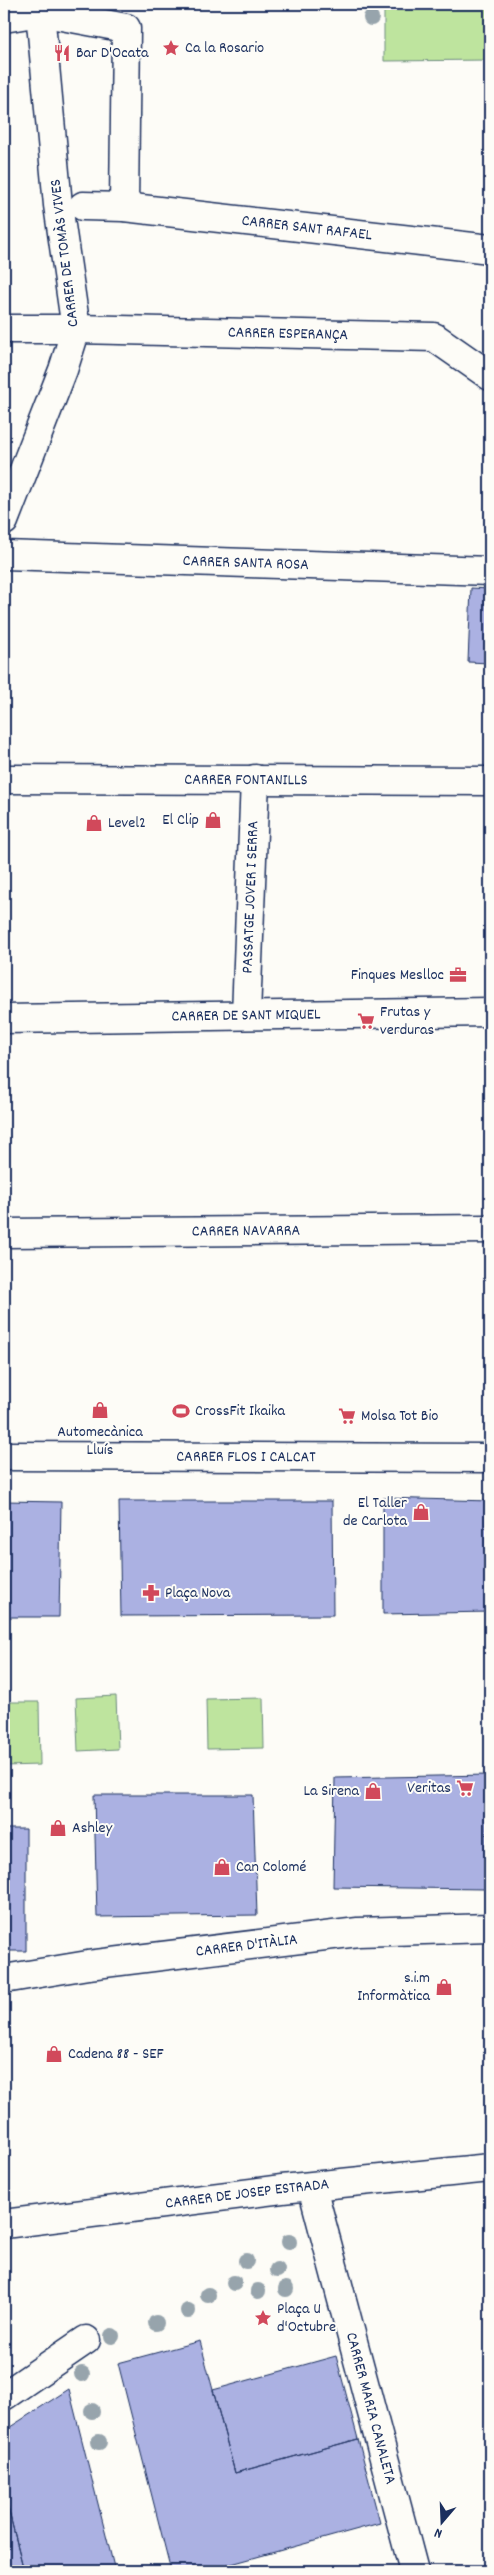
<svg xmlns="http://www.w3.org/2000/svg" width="494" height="2575" font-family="Dekko,sans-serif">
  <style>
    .green { fill: #bee49e; stroke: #6c8a7e }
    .building { fill: #abb1e2; stroke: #1b2f5e }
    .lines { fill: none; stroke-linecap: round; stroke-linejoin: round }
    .pedestrian-casing { stroke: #1b2f5e; stroke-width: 31 }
    .minor-casing { stroke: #1b2f5e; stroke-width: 31 }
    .tertiary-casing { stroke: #1b2f5e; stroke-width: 31 }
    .pedestrian { stroke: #fdfcf7; stroke-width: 28 }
    .minor { stroke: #fdfcf7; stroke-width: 28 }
    .tertiary { stroke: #fdfcf7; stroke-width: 28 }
    .tree { fill: #97a4ac }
    .labels { text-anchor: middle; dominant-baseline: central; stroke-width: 4; stroke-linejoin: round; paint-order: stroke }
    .poi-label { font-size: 16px; fill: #1b2f5e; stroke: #fdfcf7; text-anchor: start }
    .street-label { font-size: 16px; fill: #1b2f5e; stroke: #fdfcf7 }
  </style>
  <rect width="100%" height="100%" fill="#fdfcf7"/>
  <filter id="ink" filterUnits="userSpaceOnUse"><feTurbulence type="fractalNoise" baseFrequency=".02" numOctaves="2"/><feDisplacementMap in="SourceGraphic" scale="10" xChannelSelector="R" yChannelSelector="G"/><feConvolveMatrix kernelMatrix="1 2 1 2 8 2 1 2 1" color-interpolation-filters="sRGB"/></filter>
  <g filter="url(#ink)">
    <path class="green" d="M384,4h106v56l-106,1z
      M116,1696l2,53 -40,2 -2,-53z
      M263,1698l1,50 -57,1 -1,-50z
      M4,1702h35l1,63 -36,1z"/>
    <path class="building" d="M471,588l19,1v74l-22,-1z
      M383,1498l107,3v111l-107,2z
      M4,1501l57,1 -2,115h-55z
      M119,1501h213l1,114 -212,1z
      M488,1775l-3,114 -152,-2 2,-109z
      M94,1795h159l4,120 -160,2z
      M4,1829h22v122h-22z
      M200,2341l35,132 123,-34 22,84 -174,48h-35l-53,-208z
      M336,2356l22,83 -123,34 -22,-83z
      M69,2389l46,182h-91l-20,-79v-61z
      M4,2492l20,79h-20z"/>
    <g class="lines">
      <g class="pedestrian-casing">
        <g id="pedestrian">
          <path id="s1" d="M76,329l358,8 56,39"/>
          <path id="s2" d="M246,1015l9,-236"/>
        </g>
      </g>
      <g class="minor-casing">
        <g id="minor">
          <path d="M4,18l36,-6 86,16 -2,179"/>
          <path id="s3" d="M83,206l41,1 366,42"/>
          <path d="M4,329h72"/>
          <path d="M4,521l59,-151 13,-41 -18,-124 -18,-193 4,-8"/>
          <path id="s4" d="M4,555l486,16"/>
          <path id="s5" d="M4,779l486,2"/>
          <path id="s6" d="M4,1019l486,-7"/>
          <path id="s7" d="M4,1456l486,2"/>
          <path id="s8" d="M4,1979l84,-14 270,-33 132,-4"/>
          <path id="s9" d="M312,2187l102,384"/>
          <path id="s10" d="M4,2224l278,-35 208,-21"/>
          <path d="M4,2396l82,-56"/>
        </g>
      </g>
      <g class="tertiary-casing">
        <g id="tertiary">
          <path id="s11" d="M4,1233l486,-4"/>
        </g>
      </g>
      <use href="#pedestrian" class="pedestrian"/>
      <use href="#minor" class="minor"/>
      <use href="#tertiary" class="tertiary"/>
    </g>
    <g class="tree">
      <circle cx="371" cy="18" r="8"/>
      <circle cx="289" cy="2242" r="8"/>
      <circle cx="246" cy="2261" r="8"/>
      <circle cx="277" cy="2270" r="8"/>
      <circle cx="234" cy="2283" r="8"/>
      <circle cx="286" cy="2289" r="8"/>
      <circle cx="258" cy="2291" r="8"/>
      <circle cx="208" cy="2295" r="8"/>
      <circle cx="188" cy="2311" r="8"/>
      <circle cx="156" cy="2323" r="8"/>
      <circle cx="112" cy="2336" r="8"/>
      <circle cx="82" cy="2374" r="8"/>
      <circle cx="92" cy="2411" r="8"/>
      <circle cx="99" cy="2442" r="8"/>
    </g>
  </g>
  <defs>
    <g id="sight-bare" transform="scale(1.35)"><path d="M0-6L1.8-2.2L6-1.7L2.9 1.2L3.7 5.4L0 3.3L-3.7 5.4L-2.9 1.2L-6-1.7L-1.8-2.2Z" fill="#d1495b" stroke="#fdfcf7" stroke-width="2.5" paint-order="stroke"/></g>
    <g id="restaurant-bare" transform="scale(1.35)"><path d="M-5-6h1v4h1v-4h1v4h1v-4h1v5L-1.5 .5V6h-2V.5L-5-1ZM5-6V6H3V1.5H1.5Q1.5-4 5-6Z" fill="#d1495b" stroke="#fdfcf7" stroke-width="2.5" paint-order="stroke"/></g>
    <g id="shop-bare" transform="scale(1.35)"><path d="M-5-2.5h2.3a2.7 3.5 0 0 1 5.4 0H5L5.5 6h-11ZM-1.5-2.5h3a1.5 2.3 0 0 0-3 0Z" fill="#d1495b" stroke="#fdfcf7" stroke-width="2.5" paint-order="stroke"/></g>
    <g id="office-bare" transform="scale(1.35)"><path d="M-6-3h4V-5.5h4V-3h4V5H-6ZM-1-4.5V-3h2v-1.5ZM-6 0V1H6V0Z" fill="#d1495b" stroke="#fdfcf7" stroke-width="2.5" paint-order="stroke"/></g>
    <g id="supermarket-bare" transform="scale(1.35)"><path d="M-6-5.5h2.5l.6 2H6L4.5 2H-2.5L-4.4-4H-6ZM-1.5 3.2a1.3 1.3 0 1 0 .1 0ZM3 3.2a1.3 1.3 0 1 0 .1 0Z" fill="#d1495b" stroke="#fdfcf7" stroke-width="2.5" paint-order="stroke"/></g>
    <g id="stadium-bare" transform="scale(1.35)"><path d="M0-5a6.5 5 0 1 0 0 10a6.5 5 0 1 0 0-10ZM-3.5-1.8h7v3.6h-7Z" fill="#d1495b" stroke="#fdfcf7" stroke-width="2.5" paint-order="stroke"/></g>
    <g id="pharmacy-bare" transform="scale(1.35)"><path d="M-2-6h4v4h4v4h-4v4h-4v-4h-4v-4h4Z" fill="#d1495b" stroke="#fdfcf7" stroke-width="2.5" paint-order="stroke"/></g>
  </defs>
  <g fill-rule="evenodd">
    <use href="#sight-bare" x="171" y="48"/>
    <use href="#restaurant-bare" x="62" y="53"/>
    <use href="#shop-bare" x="213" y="820"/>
    <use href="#shop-bare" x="94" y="823"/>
    <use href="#office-bare" x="458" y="975"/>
    <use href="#supermarket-bare" x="366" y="1021"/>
    <use href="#shop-bare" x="100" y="1410"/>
    <use href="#stadium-bare" x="181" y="1411"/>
    <use href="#supermarket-bare" x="347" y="1416"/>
    <use href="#shop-bare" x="421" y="1512"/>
    <use href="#pharmacy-bare" x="151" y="1593"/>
    <use href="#supermarket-bare" x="465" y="1788"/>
    <use href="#shop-bare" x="373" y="1791"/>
    <use href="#shop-bare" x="58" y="1828"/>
    <use href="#shop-bare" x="222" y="1867"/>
    <use href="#shop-bare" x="444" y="1987"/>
    <use href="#shop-bare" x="54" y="2054"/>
    <use href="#sight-bare" x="263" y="2318"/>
  </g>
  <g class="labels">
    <g class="poi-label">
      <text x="185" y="48">Ca la Rosario</text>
      <text x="76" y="53">Bar D'Ocata</text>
      <text x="199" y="820" text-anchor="end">El Clip</text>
      <text x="108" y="823">Level2</text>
      <text x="444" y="975" text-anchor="end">Finques Meslloc</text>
      <text x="380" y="1012">Frutas y<tspan x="380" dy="18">verduras</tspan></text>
      <text x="195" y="1411">CrossFit Ikaika</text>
      <text x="361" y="1416">Molsa Tot Bio</text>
      <text x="100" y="1432" text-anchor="middle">Automecànica<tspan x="100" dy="18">Lluís</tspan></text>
      <text x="407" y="1503" text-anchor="end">El Taller<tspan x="407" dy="18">de Carlota</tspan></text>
      <text x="165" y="1593">Plaça Nova</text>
      <text x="451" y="1788" text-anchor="end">Veritas</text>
      <text x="359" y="1791" text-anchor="end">La Sirena</text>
      <text x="72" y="1828">Ashley</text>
      <text x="236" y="1867">Can Colomé</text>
      <text x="430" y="1978" text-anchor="end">s.i.m<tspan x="430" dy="18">Informàtica</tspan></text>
      <text x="68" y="2054">Cadena 88 - SEF</text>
      <text x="277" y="2309">Plaça U<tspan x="277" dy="18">d'Octubre</tspan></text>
    </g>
    <g class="street-label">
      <text stroke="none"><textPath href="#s3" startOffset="225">CARRER SANT RAFAEL</textPath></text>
      <text transform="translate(65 253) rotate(-97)">CARRER DE TOMÀS VIVES</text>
      <text stroke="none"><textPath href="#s1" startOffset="212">CARRER ESPERANÇA</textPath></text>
      <text stroke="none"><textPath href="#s4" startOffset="242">CARRER SANTA ROSA</textPath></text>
      <text stroke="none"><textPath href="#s5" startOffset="242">CARRER FONTANILLS</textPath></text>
      <text stroke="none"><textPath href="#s2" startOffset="118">PASSATGE JOVER I SERRA</textPath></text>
      <text stroke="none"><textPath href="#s6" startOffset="242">CARRER DE SANT MIQUEL</textPath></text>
      <text stroke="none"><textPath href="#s11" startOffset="242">CARRER NAVARRA</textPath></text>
      <text stroke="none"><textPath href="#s7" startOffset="242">CARRER FLOS I CALCAT</textPath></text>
      <text stroke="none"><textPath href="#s8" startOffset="245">CARRER D'ITÀLIA</textPath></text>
      <text stroke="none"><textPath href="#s10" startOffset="245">CARRER DE JOSEP ESTRADA</textPath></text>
      <text stroke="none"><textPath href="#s9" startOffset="229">CARRER MARIA CANALETA</textPath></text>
    </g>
  </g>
  <rect width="494" height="2575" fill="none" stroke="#fdfcf7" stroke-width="20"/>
  <rect x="10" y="10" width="474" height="2555" fill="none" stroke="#1b2f5e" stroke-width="2" filter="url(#ink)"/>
  <g transform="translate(442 2522) rotate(199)" stroke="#fdfcf7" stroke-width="4" paint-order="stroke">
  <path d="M0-4L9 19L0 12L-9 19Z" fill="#1b2f5e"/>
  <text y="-8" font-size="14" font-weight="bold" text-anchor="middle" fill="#1b2f5e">N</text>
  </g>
</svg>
